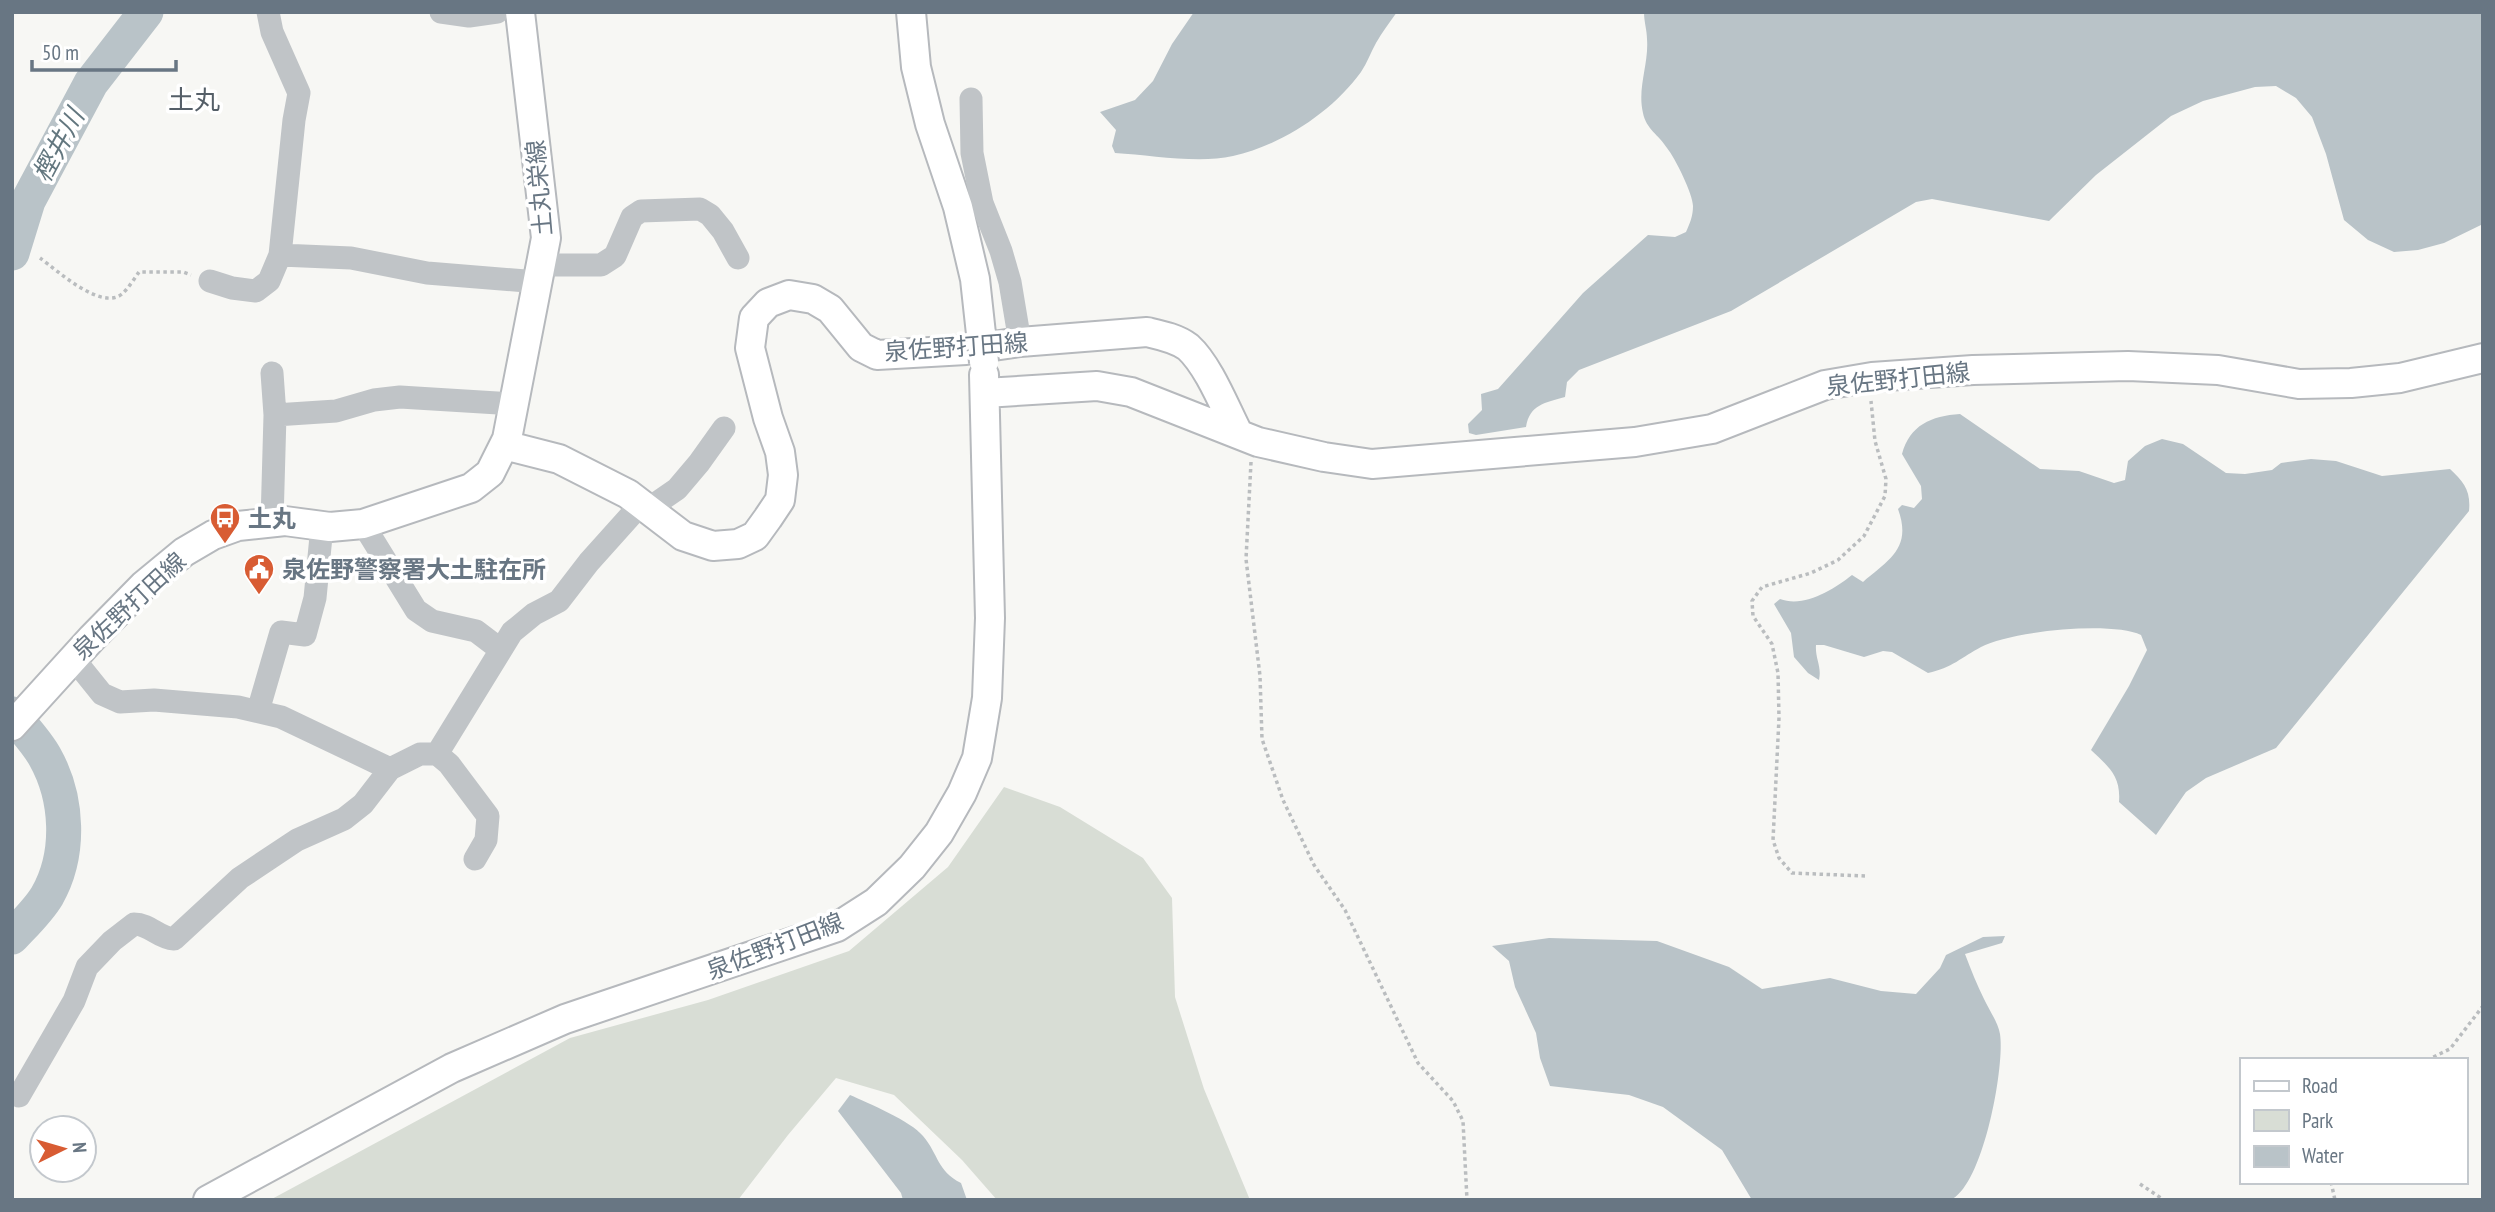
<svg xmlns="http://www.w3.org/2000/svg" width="2495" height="1212" font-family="'PT Sans Narrow','Noto Sans JP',sans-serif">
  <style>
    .green { fill: #d8ddd5 }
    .water { fill: #b9c3c8 }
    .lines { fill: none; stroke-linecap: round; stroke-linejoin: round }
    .river { stroke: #b9c3c8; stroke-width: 35 }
    .major-casing { stroke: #b6b9bd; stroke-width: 32 }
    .path { stroke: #babdbf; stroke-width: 3.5; stroke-dasharray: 3.5 3.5; stroke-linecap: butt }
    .minor { stroke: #c0c4c7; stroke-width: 23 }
    .major { stroke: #fff; stroke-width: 28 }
    .major-bridge-casing { stroke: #b6b9bd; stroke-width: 32; stroke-linecap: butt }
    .major-bridge { stroke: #fff; stroke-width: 28 }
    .labels { text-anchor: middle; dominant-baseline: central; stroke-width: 7; stroke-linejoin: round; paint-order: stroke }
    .street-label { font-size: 24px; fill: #687683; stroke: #fff }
    .poi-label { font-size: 24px; font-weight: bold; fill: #687683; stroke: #fff; text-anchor: start }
    .neighbourhood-label { font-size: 26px; fill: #555f68; stroke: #fff }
    .water-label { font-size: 26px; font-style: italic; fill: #63777f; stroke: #fff }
  </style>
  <rect width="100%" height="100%" fill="#f7f7f4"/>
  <path class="green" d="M1004,787l56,20 83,51 29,40 3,99 29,92 46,111h-253l-35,-40 -68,-65 -58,-17 -48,57 -50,65h-468l300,-162 138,-38 141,-49 99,-84z"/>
  <path class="water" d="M1194,12h203c-7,10 -15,20 -21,31 -5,9 -9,20 -15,29 -29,40 -79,73 -128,84 -35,8 -82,-1 -118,-3l-3,-7 4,-16 -16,-18 35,-12 18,-19 19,-37z
    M1644,12h839v212l-39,19 -26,7 -24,2 -26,-12 -24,-20 -18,-66 -14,-37 -16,-19 -20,-12 -21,1 -52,14 -32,15 -75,59 -47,46 -117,-22 -16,3 -185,109 -152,59 -12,12 -2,15c-20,6 -35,7 -39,30l-50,8 -7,-2 -1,-9 14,-14 -1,-16 17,-5 85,-96 65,-58 27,2 11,-5c4,-9 7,-16 7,-26 0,-12 -18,-48 -26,-58 -8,-13 -21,-19 -24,-35 -6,-25 6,-49 4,-74 0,-9 -3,-17 -3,-27z
    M1960,414l80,55 39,2 35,12 11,-3 3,-19 17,-15 17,-7 21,5 43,29 19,1 27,-4 9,-7 30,-4 25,2 46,15 68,-7c14,13 21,22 19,42l-193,237 -70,30 -20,14 -30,43 -37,-33c2,-26 -10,-35 -28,-52l38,-64 18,-36 -6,-15c-29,-14 -131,-4 -160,12 -19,10 -29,21 -53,26l-36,-21 -9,-1 -19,6 -40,-12h-8c-1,14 6,21 3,35l-11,-7 -14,-16 -3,-24 -17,-29 6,-5c24,9 53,-9 72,-24l11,7c27,-23 49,-34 35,-73l4,-4 12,3 8,-9 -1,-13 -19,-32c8,-29 29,-38 58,-40z
    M2005,936l-3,7 -37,11c6,16 12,31 19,45 5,11 14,23 16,35 5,32 -17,153 -50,166h-198l-30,-50 -59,-43 -34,-12 -79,-9 -10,-28 -4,-25 -21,-46 -6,-26 -17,-15 57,-8 108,3 72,26 33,22 68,-11 51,13 35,3 24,-26 6,-13 37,-18z
    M850,1095c18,8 61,26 73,41 16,19 14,35 38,47l6,17h-64l-2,-7 -63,-82z"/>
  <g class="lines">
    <path class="river" d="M12,253l16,-52 63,-118 55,-71
      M12,714c11,14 25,28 33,43 23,41 26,97 2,139 -9,15 -23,28 -35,41"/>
    <g class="major-casing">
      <path id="major" d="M911,12l5,55 14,57 28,83 17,72 6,55
        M985,393l112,-7 34,6 127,50 66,15 48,7 263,-22 77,-13 113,-44 47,-8 101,-7 155,-4 90,4 81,14 52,-1 49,-5 83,-20
        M504,445l55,14 69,35 55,42 30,10 25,-2 17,-8 13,-18 12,-18 3,-25 -3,-23 -12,-34 -18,-70 4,-30 14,-15 21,-8 24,4 17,10 31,38 16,8 89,-5 54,-8 127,-10c13,3 29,6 41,15 21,19 37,61 50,86
        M12,726l80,-88 52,-53 40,-33 29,-17 25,-9 47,-5 45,6 33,-3 108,-36 19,-15 17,-34 39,-201 -26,-226
        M208,1200l244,-132 113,-49 272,-92 39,-25 36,-35 27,-34 23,-40 15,-35 10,-60 3,-80 -6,-243"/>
    </g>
    <path class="path" d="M40,258c18,13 61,53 82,36 6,-5 12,-15 17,-22h44l8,3
      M1251,462l-5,97 14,117 2,63 21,61 31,65 31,45 73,153 35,38 10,20 4,79
      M1865,876l-73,-3 -13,-15 -6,-18 6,-122 -1,-45 -6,-29 -19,-28 -1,-15 10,-14 49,-14 27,-13 26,-24 21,-40 1,-17 -11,-38 -4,-40
      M2427,1060l23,-11 33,-43
      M2331,1182l4,18
      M2140,1184l24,16"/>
    <path class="minor" d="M268,12l4,20 27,61 -5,27 -14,135 71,3 76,15 111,9
      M441,12l28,4 28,-4
      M971,99l1,54 10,50 19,48 9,31 10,60
      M541,265h60l14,-9 17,-39 9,-6 59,-2 10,6 13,16 15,27
      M210,281l22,7 24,3 13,-10 11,-26
      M272,373l3,42 -3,107
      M275,415l61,-4 38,-11 26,-3 114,7
      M648,509l29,-20 22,-26 25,-35
      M363,524l53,86 16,11 44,10 25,19
      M73,658l29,36 18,8 34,-2 84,7 43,10 109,52
      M258,711l23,-79 24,3 10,-37 7,-72
      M437,754l75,-122 22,-18 25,-13 30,-39 52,-58
      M19,1096l55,-95 13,-34 25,-26 22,-17c16,0 24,14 40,15l66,-61 57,-38 47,-21 19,-15 27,-35 30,-15h17l12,10 39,52 -2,24 -11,19"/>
    <use href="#major" class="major"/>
    <g class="major-bridge-casing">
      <path id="major-bridge" d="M981,334l3,28"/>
    </g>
    <use href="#major-bridge" class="major-bridge"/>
  </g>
  <defs>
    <g id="bus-pin" transform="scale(1.575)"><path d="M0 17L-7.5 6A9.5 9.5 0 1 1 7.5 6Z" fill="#d85c33" stroke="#fff"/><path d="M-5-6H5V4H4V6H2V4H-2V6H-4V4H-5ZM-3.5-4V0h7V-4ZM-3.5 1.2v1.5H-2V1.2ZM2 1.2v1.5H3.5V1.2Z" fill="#fff"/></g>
    <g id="civic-pin" transform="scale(1.575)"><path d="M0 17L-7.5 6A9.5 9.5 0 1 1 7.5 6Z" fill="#d85c33" stroke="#fff"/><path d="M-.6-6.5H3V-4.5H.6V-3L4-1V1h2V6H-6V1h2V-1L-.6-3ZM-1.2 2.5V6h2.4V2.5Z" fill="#fff"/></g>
  </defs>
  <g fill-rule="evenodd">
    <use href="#bus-pin" x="225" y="518"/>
    <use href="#civic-pin" x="259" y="569"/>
  </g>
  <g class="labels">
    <g class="street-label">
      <text transform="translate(539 188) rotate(-95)">土丸栄線</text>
      <text transform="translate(956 347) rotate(-4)">泉佐野打田線</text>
      <text transform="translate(1898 379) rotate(-6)">泉佐野打田線</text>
      <text transform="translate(129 606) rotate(-43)">泉佐野打田線</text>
      <text transform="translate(775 946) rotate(-21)">泉佐野打田線</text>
    </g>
    <g class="poi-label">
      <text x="248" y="518">土丸</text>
      <text x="282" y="569">泉佐野警察署大土駐在所</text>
    </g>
    <g class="neighbourhood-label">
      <text x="194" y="99">土丸</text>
    </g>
    <g class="water-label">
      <text transform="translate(58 145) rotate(-62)">樫井川</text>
    </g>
  </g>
  <rect width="2495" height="1212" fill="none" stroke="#687683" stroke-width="28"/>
  <rect x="2240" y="1058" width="228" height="126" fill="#ffffff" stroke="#c3c8cd" stroke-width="2"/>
  <rect x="2254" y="1081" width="35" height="10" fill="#ffffff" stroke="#c3c8cd" stroke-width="2"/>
  <text x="2302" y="1093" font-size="21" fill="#687683">Road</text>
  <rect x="2254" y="1110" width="35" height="21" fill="#d8ddd5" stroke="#c3c8cd" stroke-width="2"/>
  <text x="2302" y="1128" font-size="21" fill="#687683">Park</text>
  <rect x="2254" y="1146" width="35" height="21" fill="#b9c3c8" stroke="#c3c8cd" stroke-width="2"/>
  <text x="2302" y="1163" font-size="21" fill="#687683">Water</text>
  <g transform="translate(63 1149) rotate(85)"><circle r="33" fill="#ffffff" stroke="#c3c8cd" stroke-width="2"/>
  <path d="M0-5L12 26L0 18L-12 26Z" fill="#d85c33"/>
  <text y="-10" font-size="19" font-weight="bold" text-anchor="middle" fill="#687683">N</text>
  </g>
  <path d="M32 60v10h144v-10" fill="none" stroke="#687683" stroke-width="3.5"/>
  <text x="42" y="60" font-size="21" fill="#687683" stroke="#ffffff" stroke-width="5" paint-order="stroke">50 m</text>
</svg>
